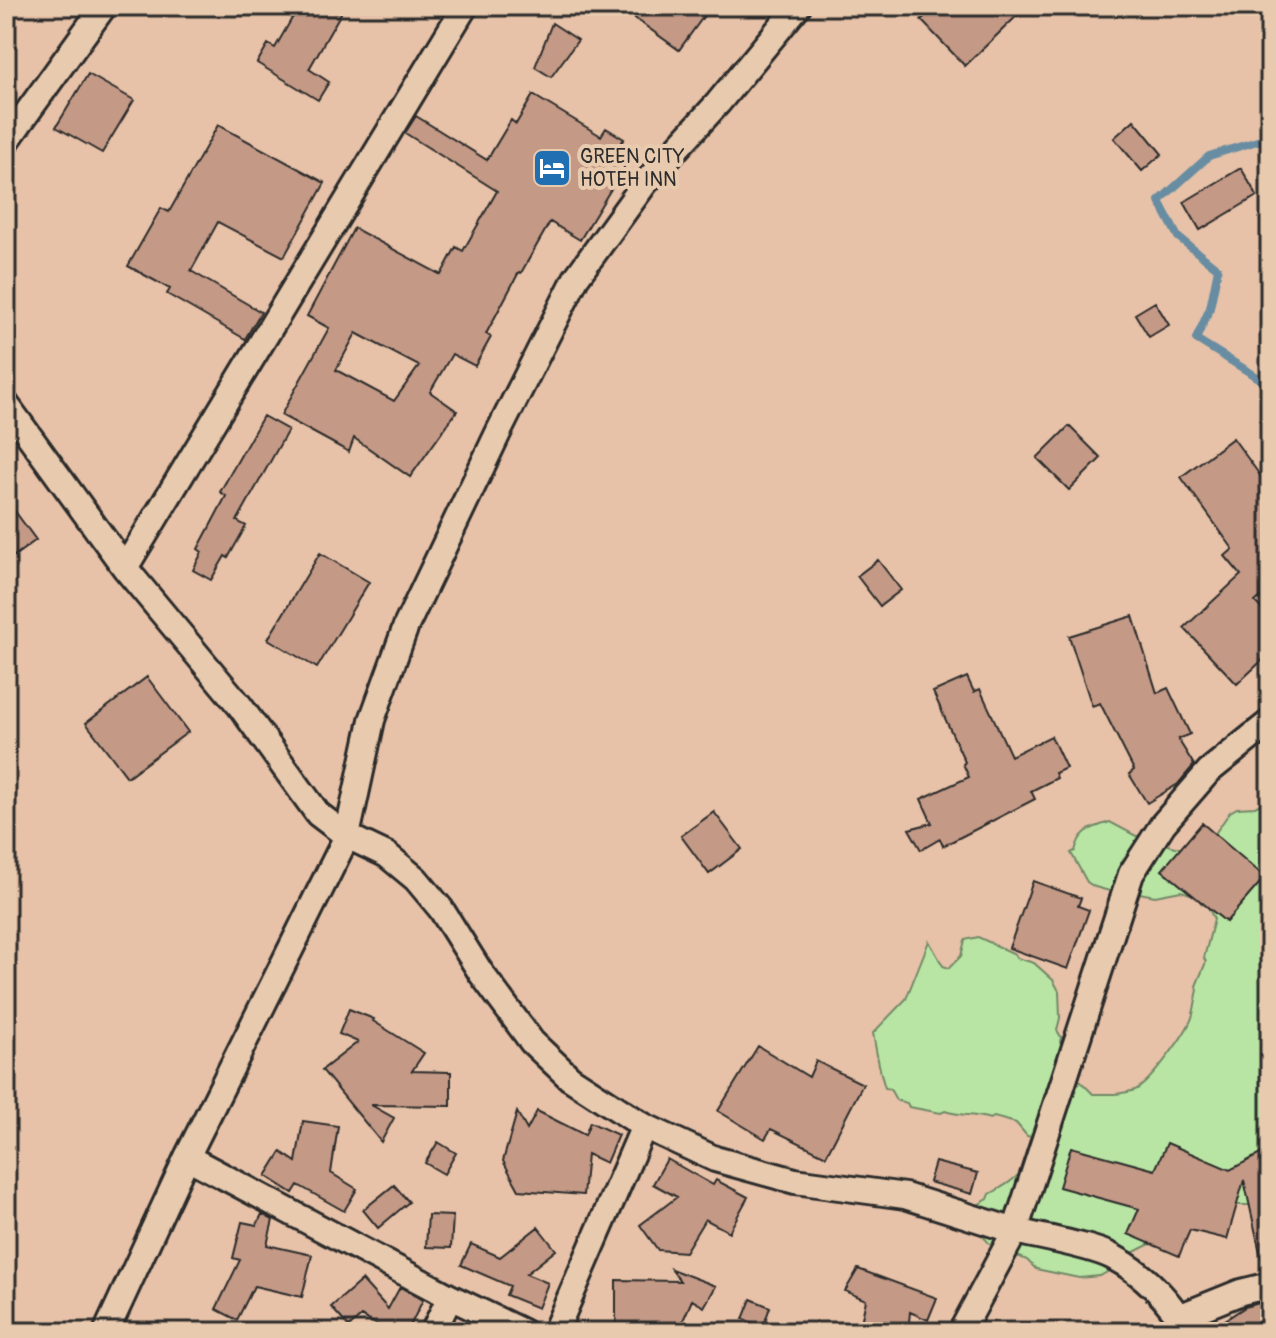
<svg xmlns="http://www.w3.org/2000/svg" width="1276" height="1338" font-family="Pangolin,sans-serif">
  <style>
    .green { fill: #b8e5a3; stroke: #728867; stroke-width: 2 }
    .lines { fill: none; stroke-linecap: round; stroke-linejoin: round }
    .stream { stroke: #688da2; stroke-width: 8 }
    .building { fill: #c49986; stroke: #2b2b2b; stroke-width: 2; fill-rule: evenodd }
    .street-casing { stroke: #2b2b2b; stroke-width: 30 }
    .street { stroke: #e8caae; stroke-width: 24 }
    .labels { text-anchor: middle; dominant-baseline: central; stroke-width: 8; stroke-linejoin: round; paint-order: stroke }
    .poi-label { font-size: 20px; fill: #2b2b2b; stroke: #e8caae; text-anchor: start }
  </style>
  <rect width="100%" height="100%" fill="#e7c2a8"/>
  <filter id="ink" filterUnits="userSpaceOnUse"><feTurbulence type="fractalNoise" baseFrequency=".0125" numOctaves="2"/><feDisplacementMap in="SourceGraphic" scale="16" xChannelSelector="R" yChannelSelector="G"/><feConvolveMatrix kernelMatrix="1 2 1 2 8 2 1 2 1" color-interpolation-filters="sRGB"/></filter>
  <g filter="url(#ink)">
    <path class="green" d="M1270,799v406h-32l-90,40 -14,7 -9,10 -25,14 -21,2 -43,-9 -9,-9 -37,-16 -12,-13 -4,-24 14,-8 2,-5c34,-19 33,-21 43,-57l-6,-1 -11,-13 -22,-6 -4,2c-15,-5 -31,-3 -45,-8l-4,2 -32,-6 -2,-4 -11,-3 -6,-11 -5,-1c-6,-19 -9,-37 -12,-55l33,-34 23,-58 14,25 6,2 12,-12 4,-16 13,-3 37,17 2,4 17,5 19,17 6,11 1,27 -3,12 4,7 -1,5 8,15 4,16 21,21c14,0 28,1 42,-4 13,-5 55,-60 58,-76 2,-8 3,-16 5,-24l-2,-4 10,-24 -2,-4 10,-39 -7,-14 -6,-2 -4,-7 -16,-5 -26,5 -26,-5 -12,2 -22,-6 -8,-5 -16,-29 4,-2c5,-21 16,-23 35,-29l26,14 9,-1 2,4 39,11 28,-15 16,-23 7,-4 18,-1z"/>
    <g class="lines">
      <path class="stream" d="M1270,137l-61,19 -50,45 19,36 40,32 -8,39 -14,31 74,46"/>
    </g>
    <path class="building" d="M299,6h46l-36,63 20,13 -11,18 -61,-37 11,-19 7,4z
      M618,6h93l-32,44z
      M935,6h92l-62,60 -44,-46z
      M552,23l26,17 -27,37 -16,-10z
      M88,74l46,26 -32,53 -46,-26z
      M533,95l68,41 5,-8 18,11 -3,4 13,8 -54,89 -30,-18 -29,51 -2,-1 -33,62 5,3 -16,29 -23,-12 -22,38 27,19 -47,66 -56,-39 -5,14 -68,-37 48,-87 -22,-12 47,-88 87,47 15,-28 7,4 34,-60 -92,-58 11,-17 71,44 24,-40 5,4zM356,333l63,33 -25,35 -58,-31z
      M1134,120l28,34 -20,17 -28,-33z
      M218,125l107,58 -41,74 -66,-35 -27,49 70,41 -16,27 -78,-45 3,-5 -42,-23 33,-58 8,4z
      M1241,168l16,28 -57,34 -16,-28z
      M1155,302l14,23 -20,12 -14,-23z
      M263,416l25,14 -51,91 9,5 -18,32 -3,-2 -14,24 -18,-10 9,-18 -4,-3 28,-53 -6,-4z
      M1069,426l32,32 -32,32 -32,-32z
      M1233,438l37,51v100l-15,13 15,16v35l-33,31 -53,-56 57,-53 -16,-19 8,-7 -52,-72z
      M6,499l30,41 -30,22z
      M320,553l49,29 -52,86 -49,-29z
      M878,560l23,30 -21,16 -23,-30z
      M1133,616l24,77 11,-5 22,46 -12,5 16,26 -16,19 -31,19 -18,-29 5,-4 -34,-67 -8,3 -23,-70z
      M147,677l41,55 -61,45 -41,-54z
      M967,677l7,15 6,-3 31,67 40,-20 15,32 -11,5 2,5 -26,13 4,8 -92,47 -3,-7 -19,11 -12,-21 23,-6 -11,-24 48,-22 -6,-13 2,-2 -32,-70z
      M714,812l28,37 -33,25 -28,-38z
      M1202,823l63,54 -39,45 -64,-52z
      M1033,881l48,17 -3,8 11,4 -21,59 -59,-21z
      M349,1009l25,10 -1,2 51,32 -12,18 39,1v34l-80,-1 23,13 -13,24 -59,-72 36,-28 -19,-8z
      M758,1046l51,31 7,-16 47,23 -37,72 -55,-27 -6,10 -47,-28z
      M537,1111l48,24 5,-13 28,13 -12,28 -19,-9 -4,41 -64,-5 -16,-29 14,-49 10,18z
      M303,1121l35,5 -7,47 26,16 -13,22 -46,-26 -5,8 -27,-17 15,-24 15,10z
      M438,1142l18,11 -12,21 -19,-11z
      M1167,1143l63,27 40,-21v107l-9,1 -17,-77 -17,59 -37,-9 -11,26 -51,-22 11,-25 -80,-22 12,-40 84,23z
      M667,1159l46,26 3,-5 32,17 -19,35 -24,-13 -20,33 -27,-2 -18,-25 37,-28 -24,-13z
      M935,1162l43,11 -6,21 -43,-12z
      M394,1185l15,17 -31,26 -15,-18z
      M262,1214l11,6 -6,25 45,10 -10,42 -48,-11 -17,34 -21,-11 24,-49 -7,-2 9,-36 15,3z
      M428,1215l25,1 -2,32 -25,-1z
      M538,1227l18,23 -30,24 22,9 -10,25 -32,-13 4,-9 -49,-21 10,-21 29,13z
      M671,1269l45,17 -12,21 -12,-7 -14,32h-62v-52l64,1z
      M858,1269l79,29 -9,22 -18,-8 -2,20h-49l7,-32 -21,-9z
      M362,1280l26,29 12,-22 23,13 -16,32h-32l4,-6 -18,-10 -12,11 -18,-20z
      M751,1299l19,8 -7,20 -20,-8z
      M1270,1300v32h-63l38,-25z"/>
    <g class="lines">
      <g class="street-casing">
        <path id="street" d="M6,142l98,-136
          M6,404l119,164 115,138 78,108 29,22 40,19 29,24 25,30 40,64 51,69 38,36 74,48 71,33 80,22 110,15 110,35 -54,101
          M125,568l340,-562
          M187,1157l263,140 73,35
          M1179,1317l62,-25 29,-7
          M106,1332l81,-175 160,-321 25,-116 34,-94 93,-195 77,-153 69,-95 73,-80 80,-97
          M433,1332l17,-35
          M555,1332l89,-206
          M1188,1332c-18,-31 -43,-58 -75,-75 -20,-11 -73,-20 -98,-26l116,-357 32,-50 46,-53 61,-49"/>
      </g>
      <use href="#street" class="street"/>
    </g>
  </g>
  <defs>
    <g id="hotel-square" transform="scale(2)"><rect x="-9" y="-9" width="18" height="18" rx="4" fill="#1f6fb2" stroke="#e8caae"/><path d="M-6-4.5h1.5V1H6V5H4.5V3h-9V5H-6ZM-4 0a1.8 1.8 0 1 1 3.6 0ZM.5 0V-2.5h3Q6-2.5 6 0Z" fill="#fff"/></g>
  </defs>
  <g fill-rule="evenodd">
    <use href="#hotel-square" x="552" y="168"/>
  </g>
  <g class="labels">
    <g class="poi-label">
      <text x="580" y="156">GREEN CITY<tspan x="580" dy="23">HOTEH INN</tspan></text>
    </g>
  </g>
  <rect width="1276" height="1338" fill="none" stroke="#e8caae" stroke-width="32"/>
  <rect x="16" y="16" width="1244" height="1306" fill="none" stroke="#2b2b2b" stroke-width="3" filter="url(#ink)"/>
</svg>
